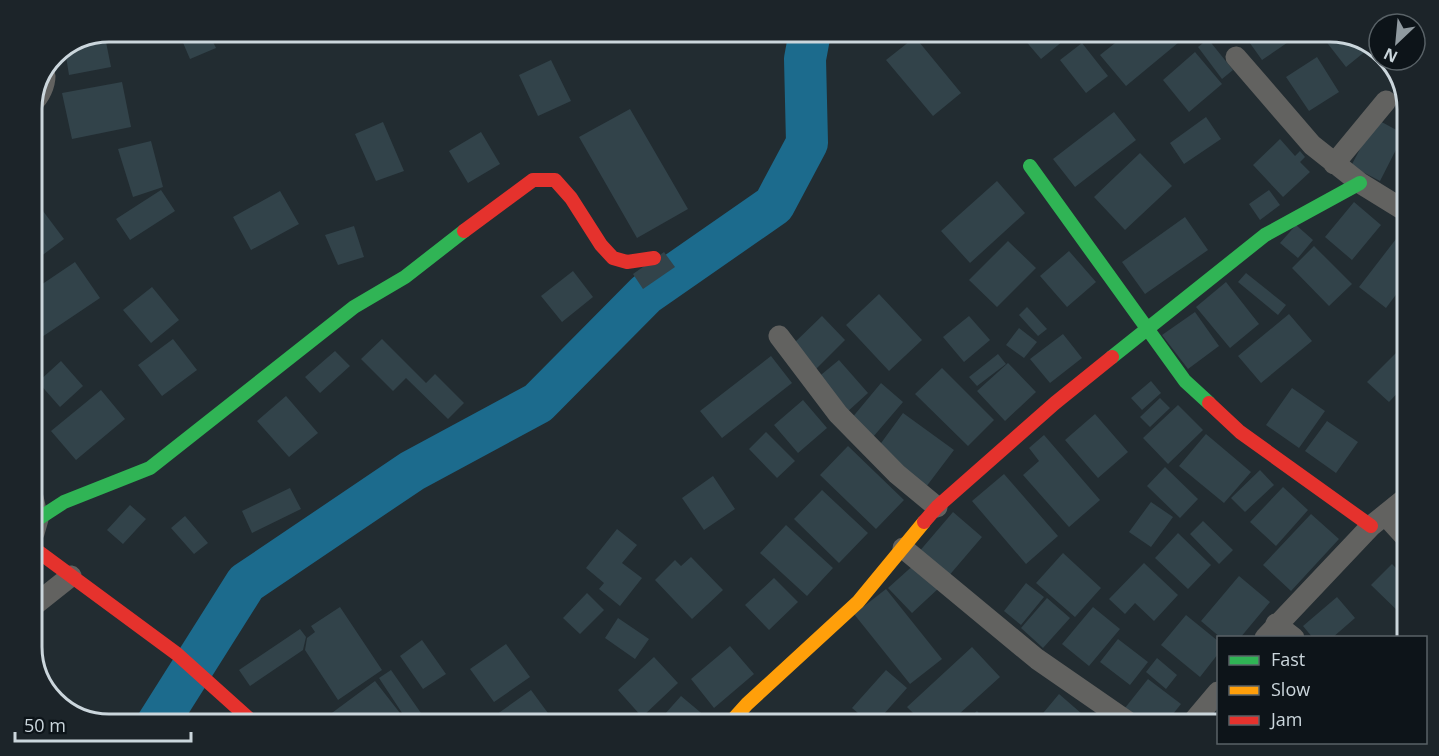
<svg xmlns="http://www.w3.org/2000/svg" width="1439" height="756" viewBox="0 0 1439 756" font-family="'Open Sans',sans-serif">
	<rect width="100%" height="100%" fill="#222c31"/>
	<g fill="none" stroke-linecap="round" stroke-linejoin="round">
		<path stroke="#1c6b8d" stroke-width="42" d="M157,724L246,583L412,471L538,403L646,294L774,205L807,143L805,59L810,32"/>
	</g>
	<path fill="#32434a" d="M196,32H208L216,48L190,59L181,38Z
		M1018,32H1074L1041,59Z
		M1129,32H1189L1190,33L1126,86L1100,55Z
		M1242,32H1303L1262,60Z
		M1325,32L1364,40L1372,46L1346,67L1321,35Z
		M105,37L111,67L69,75L65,50L91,39Z
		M915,37L961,93L933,116L886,60Z
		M1208,39L1233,70L1222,79L1198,47Z
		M1082,43L1108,76L1086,93L1060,60Z
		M1195,52L1222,84L1189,112L1163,80Z
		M1317,57L1339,92L1309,111L1286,77Z
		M551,60L571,101L538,116L519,75Z
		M122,82L131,127L72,139L62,93Z
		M630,109L688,209L637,238L579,137Z
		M1114,112L1136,140L1075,187L1053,159Z
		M1206,117L1221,139L1184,164L1170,143Z
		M1376,119L1404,134L1380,181L1351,166Z
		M383,122L404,171L376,181L355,134Z
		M481,132L500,164L468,183L449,151Z
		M1280,139L1295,156L1300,151L1305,157L1300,162L1310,172L1283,197L1253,165Z
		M151,141L163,187L133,197L118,149Z
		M1140,153L1172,186L1125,230L1094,197Z
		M997,181L1025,213L970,263L941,231Z
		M161,190L175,211L130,240L116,219Z
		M1269,190L1280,205L1260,220L1249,204Z
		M280,191L299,224L251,250L233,217Z
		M1354,202L1381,225L1352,260L1325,237Z
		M40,207L64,239L32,263V214Z
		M1185,217L1208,250L1145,294L1122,262Z
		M1296,225L1313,240L1298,258L1280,243Z
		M354,226L364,257L338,265L325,235Z
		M1396,239L1407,248V280L1386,308L1359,287Z
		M1008,241L1036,268L997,307L969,280Z
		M1314,246L1352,284L1329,306L1292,268Z
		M1069,251L1096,282L1067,307L1040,276Z
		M664,252L675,267L643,289L633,274Z
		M75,262L100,298L36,341L32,335V291Z
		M573,271L593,297L562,322L541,296Z
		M1246,273L1286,305L1278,315L1238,282Z
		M1226,282L1259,324L1230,348L1196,307Z
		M152,287L179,320L151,343L123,310Z
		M879,294L922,340L889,371L846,325Z
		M1027,307L1047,329L1038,336L1019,315Z
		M1195,312L1219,346L1188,369L1162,335Z
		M1289,314L1312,341L1261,383L1238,356Z
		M822,316L845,340L816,369L792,345Z
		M969,316L990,340L964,362L943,337Z
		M1019,328L1037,342L1024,358L1006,345Z
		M1063,334L1082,358L1050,383L1030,359Z
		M173,339L197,370L162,396L138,365Z
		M382,339L426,383L435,374L464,403L448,419L406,378L393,391L361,359Z
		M1402,347L1407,352V383L1389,402L1367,382Z
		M335,351L350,366L320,393L305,377Z
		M998,354L1006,364L977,386L969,377Z
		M771,356L792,383L722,438L700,411Z
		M839,360L868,393L846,413L816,379Z
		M61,361L83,386L60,407L38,382Z
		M1008,363L1036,392L1005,421L977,391Z
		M942,368L994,420L968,446L915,394Z
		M1151,381L1161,393L1142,410L1131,398Z
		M881,383L903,402L873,437L851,419Z
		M1292,388L1325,411L1299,448L1266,425Z
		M1407,389V407L1398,398Z
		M101,390L125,419L76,460L51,431Z
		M286,396L318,433L289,457L257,421Z
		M1160,398L1170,408L1150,427L1140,417Z
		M803,400L827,428L798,453L774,425Z
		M1178,405L1203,430L1168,464L1143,438Z
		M903,413L954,450L926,487L876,450Z
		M1095,414L1128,452L1098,478L1065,440Z
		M1327,421L1358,442L1336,473L1305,451Z
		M766,432L795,461L777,478L749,449Z
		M1206,434L1251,472L1224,503L1179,466Z
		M1044,435L1100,500L1069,527L1023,475L1039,461L1029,448Z
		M848,446L904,500L876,529L820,475Z
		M1165,467L1198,499L1180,518L1147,486Z
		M1260,470L1274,485L1245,512L1231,498Z
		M1004,474L1058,536L1026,564L972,501Z
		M713,476L735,509L704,530L682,498Z
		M1283,487L1308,510L1276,546L1250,522Z
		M290,488L301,509L252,533L242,511Z
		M822,490L868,533L839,563L794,519Z
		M1151,502L1173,517L1151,547L1129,532Z
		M130,505L146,519L123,544L107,530Z
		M953,512L982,537L947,578L918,553Z
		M1311,514L1339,539L1291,591L1263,565Z
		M185,516L208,543L194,554L171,528Z
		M1203,521L1233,550L1219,564L1190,534Z
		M786,525L833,568L807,596L760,553Z
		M617,529L637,545L622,563L642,578L620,606L599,589L604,583L586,568Z
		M1178,533L1211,565L1188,589L1155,558Z
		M1063,553L1101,588L1075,617L1036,583Z
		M691,557L723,590L692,619L655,580L675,560L681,566Z
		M917,562L940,587L912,613L888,588Z
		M1144,563L1178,595L1154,621L1135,603L1125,614L1109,599Z
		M1392,564L1407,579V609L1402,615L1371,585Z
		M1239,576L1270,602L1240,638H1221L1201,621Z
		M774,578L798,602L769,630L745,605Z
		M1026,583L1044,597L1021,625L1004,611Z
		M886,589L942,659L910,684L854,614Z
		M587,593L604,610L580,634L563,618Z
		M1337,597L1355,618L1332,638H1313L1303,626Z
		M1047,598L1070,618L1043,648L1021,628Z
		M340,607L382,670L338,700L305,650L307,638L315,632L311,626Z
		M1093,607L1120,629L1089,666L1062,644Z
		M1186,615L1218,641V654L1200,677L1161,645Z
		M618,618L649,639L635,659L605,638Z
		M300,629L306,637L303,650L250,686L239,670Z
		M1118,639L1148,662L1130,685L1100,662Z
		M422,640L446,674L423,689L400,656Z
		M506,644L530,677L494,702L470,669Z
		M730,646L754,674L714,708L691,679Z
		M972,647L1000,677L948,724H924L907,707Z
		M654,657L678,683L642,717L618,690Z
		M1157,658L1177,675L1166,689L1146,672Z
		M391,670L421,713L408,722L379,678Z
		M886,670L907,688L875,724H871L852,708Z
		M1148,679L1181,704L1165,724H1146L1125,708Z
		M375,681L407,722L403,724H317Z
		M531,690L556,724H498L493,717Z
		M1059,694L1089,720L1085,724H1046L1039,718Z
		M681,696L712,722L710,724H656Z
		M977,711L989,724H963Z
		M213,713L228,724H204Z"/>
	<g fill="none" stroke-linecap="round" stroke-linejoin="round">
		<path stroke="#626260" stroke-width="21" d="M1236,57L1312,145L1360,183L1407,212
			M33,102C40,97 45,84 45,76
			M1334,164L1386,101
			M779,336L838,414L897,474L937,507
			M32,493L38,519L34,533
			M1385,515L1407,539
			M903,548L1037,659L1131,724
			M32,607L71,576
			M1276,624L1294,638
			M1265,638L1371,526L1407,497
			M1191,724L1218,692"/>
		<path stroke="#30b455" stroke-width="14" d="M1030,166L1185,381L1209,403
			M1112,357L1265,235L1360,183
			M38,519L64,502L150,468L354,307L405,277L464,231"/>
		<path stroke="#ff9f0a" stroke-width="14" d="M729,724L747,704L858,602L924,522"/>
		<path stroke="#e5322d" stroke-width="14" d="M464,231L533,180H555L571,198L601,245L613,258L627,262L654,258
			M1209,403L1240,432L1371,526
			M924,522L937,507L1055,403L1112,357
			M32,547L177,654L255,724"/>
	</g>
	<path d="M0 0H1439V756H0ZM109 42H1330A67 67 0 0 1 1397 109V647A67 67 0 0 1 1330 714H109A67 67 0 0 1 42 647V109A67 67 0 0 1 109 42Z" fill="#1c2429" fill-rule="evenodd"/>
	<path fill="none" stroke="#cbd6dc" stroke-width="3" d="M109 42H1330A67 67 0 0 1 1397 109V647A67 67 0 0 1 1330 714H109A67 67 0 0 1 42 647V109A67 67 0 0 1 109 42Z"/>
	<rect x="1217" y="636" width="210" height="108" fill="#0d1419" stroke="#596267" stroke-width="1.5"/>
	<rect x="1229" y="656" width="30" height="9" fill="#30b455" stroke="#596267" stroke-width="1.5"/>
	<text x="1271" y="666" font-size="18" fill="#cbd6dc">Fast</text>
	<rect x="1229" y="686" width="30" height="9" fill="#ff9f0a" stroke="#596267" stroke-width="1.5"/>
	<text x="1271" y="696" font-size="18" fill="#cbd6dc">Slow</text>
	<rect x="1229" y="716" width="30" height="9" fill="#e5322d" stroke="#596267" stroke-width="1.5"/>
	<text x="1271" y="726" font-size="18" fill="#cbd6dc">Jam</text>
	<g transform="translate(1397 42) rotate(206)"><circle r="28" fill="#0d1419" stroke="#596267" stroke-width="1.5"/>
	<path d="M0-4.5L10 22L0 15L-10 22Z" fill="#909aa0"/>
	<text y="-9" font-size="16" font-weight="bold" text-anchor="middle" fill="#cbd6dc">N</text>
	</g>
	<path d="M15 732v9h176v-9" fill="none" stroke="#cbd6dc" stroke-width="3"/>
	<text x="24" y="732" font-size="18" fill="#cbd6dc" stroke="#0d1419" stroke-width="4.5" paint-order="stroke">50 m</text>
</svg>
